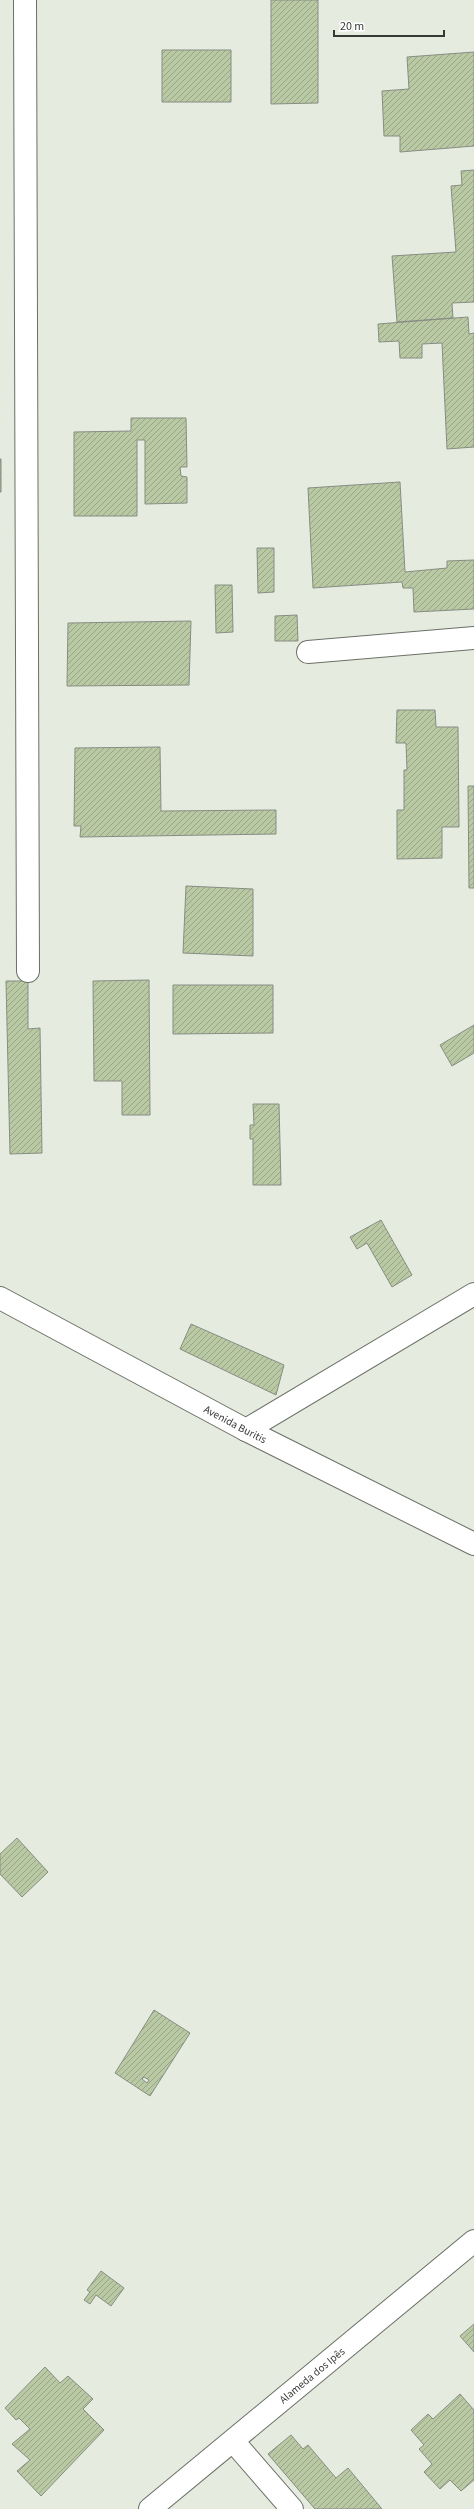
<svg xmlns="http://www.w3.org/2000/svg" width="474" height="2509" viewBox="0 0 474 2509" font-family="'Source Sans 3',sans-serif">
	<defs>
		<pattern id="building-hatch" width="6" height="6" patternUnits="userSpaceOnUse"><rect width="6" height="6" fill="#b9c9a4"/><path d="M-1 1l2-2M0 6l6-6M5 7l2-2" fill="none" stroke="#97a486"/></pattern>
	</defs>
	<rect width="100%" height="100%" fill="#e6ebe0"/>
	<path fill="url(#building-hatch)" stroke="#888d83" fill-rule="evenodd" d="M271,0H318V103L271,104Z
		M162,50H231V102H162Z
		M474,52V146L400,152V136H384L382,91L409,89L407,57Z
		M474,170V302L452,303L453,318L397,322L392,256L456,252L451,186L462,185L461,171Z
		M468,317L469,334L474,333V447L447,449L442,343L422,344V358H400L399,341L379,342L378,324Z
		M131,418H186L187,467H180L181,476L187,477V503L145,504V440H137V516H74V432L131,431Z
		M0,459H1V492H0Z
		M400,482L405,572L447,568V561L474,560V609L414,612L413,588H403L402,582L313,588L308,488Z
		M257,548H274V592L258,593Z
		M215,585H232L233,632L216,633Z
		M297,615L298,641H275V616Z
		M191,621L189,685L67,686L68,623Z
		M397,710H435L436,727H458L459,827H442V858L397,859V810H404V770H407L406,743H396Z
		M160,747L161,811L276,810V834L80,837L81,826H74L75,748Z
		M468,786H474V888H469Z
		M186,886L253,889V956L183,953Z
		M149,980L150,1115H122V1081H94L93,981Z
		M6,981H28V1029L40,1028L42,1153L10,1154Z
		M173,985H273V1033L173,1034Z
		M474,1025V1053L452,1066L440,1045Z
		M253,1104H279L281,1185H253V1139H250V1125H254Z
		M381,1220L412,1275L392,1287L367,1243L357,1249L350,1237Z
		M191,1324L284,1365L276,1395L180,1349Z
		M17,1838L48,1872L22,1897L0,1874V1854Z
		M154,2010L190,2033L150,2096L115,2073ZM144,2077L149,2080L147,2083L142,2079Z
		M101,2271L124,2288L111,2306L96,2295L90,2304L84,2300L90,2292L87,2290Z
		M474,2324V2352L460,2336Z
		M45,2367L60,2383L68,2376L93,2399L83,2409L104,2430L41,2496L17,2471L30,2460L12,2444L30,2429L19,2418L16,2420L5,2408Z
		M460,2394L474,2410V2480L461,2491L450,2480L440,2489L424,2472L432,2464L419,2449L424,2445L411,2430L428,2414L433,2419Z
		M291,2435L303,2449L308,2445L336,2478L348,2468L382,2509H315L268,2454Z"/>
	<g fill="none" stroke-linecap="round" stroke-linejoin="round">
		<defs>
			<path id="street" d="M25,0L28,971
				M308,652L474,638
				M246,1430L474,1294
				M233,2441L292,2509"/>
			<g id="secondary">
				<path id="s1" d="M0,1298L246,1430L474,1544"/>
				<path id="s2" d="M150,2509L474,2241"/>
			</g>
		</defs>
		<use href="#street" stroke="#6b7066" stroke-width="24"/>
		<use href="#secondary" stroke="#6b7066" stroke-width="24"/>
		<use href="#street" stroke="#fff" stroke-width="22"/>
		<use href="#secondary" stroke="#fff" stroke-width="22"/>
	</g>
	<g text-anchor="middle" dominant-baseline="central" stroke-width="3" stroke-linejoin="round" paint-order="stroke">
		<g font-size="11" fill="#373935" stroke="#fff">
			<text stroke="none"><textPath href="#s1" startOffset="267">Avenida Buritis</textPath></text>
			<text stroke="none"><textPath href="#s2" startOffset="210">Alameda dos Ipês</textPath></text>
		</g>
	</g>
	<path d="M334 30v6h110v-6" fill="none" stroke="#373935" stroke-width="2"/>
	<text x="340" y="30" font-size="12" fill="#373935" stroke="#ffffff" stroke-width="3" paint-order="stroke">20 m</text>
</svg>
